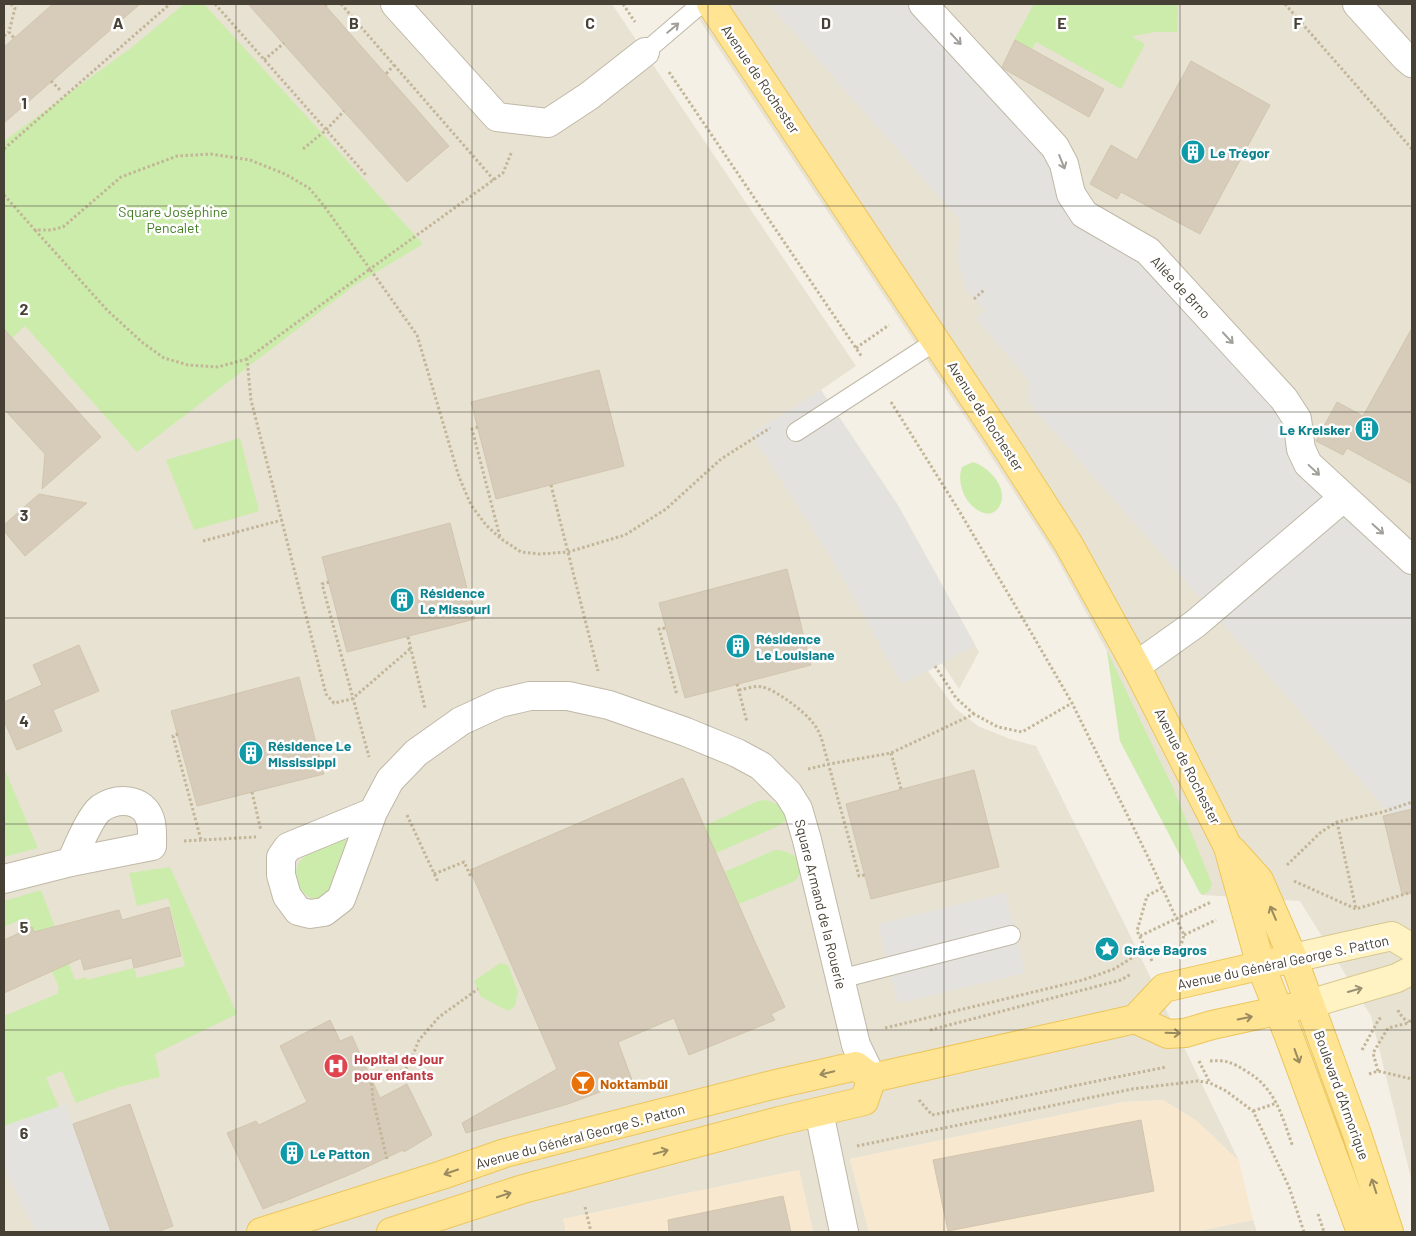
<svg xmlns="http://www.w3.org/2000/svg" width="1416" height="1236" viewBox="0 0 1416 1236" font-family="Barlow,sans-serif">
	<rect width="100%" height="100%" fill="#f4f0e5"/>
	<path fill="#e8e2d3" d="M4,4H612L856,366L821,390L899,507L979,652L959,689L942,663L928,671L955,708L978,726L1010,739L1036,746L1128,931L1239,1161L1197,1121L1163,1100L1123,1102L850,1159L869,1232H813L799,1170L563,1219L566,1232H4Z
		M689,4H1412V1182L1371,1016L1300,901L1203,895L1200,893L1120,741L1107,651L1056,557L987,450Z
		M1253,1220L1257,1232H1193Z"/>
	<path fill="#f8e8cf" d="M1163,1100L1197,1121L1239,1161L1253,1220L1193,1232H869L850,1159L1123,1102Z
		M799,1170L813,1232H566L563,1219Z"/>
	<path fill="#ccecab" d="M184,4H204L423,244L355,285L137,452L25,326L12,338L8,334L4,338V141L132,47Z
		M1034,4H1178L1177,32H1156L1133,36L1134,38L1145,44L1121,89L1036,42L1032,49L1014,40Z
		M240,438L259,511L194,530L166,460Z
		M973,462C989,467 1010,489 999,507C990,521 974,510 967,500C961,490 958,479 962,467Z
		M1107,651L1174,790L1212,884L1210,890L1203,895L1200,893L1120,741Z
		M4,768L38,848L4,857Z
		M766,800L782,806L787,820L776,827L716,853L704,826L758,801Z
		M342,838L349,842L334,890L320,899C301,900 288,875 301,860C308,852 332,841 342,838Z
		M775,850C793,850 810,864 795,881L739,904L724,872Z
		M170,867L237,1014L155,1054L160,1077L116,1088L76,1103L62,1071L46,1078L59,1107L4,1126V1016L57,994L59,987L27,917L4,927V901L41,890L75,980L86,977L87,980L134,968L137,978L185,966L168,898L137,906L129,873Z
		M500,963L508,965L518,992L515,1006L508,1011L481,997L474,981Z"/>
	<path fill="#e4e2de" d="M769,4H931L1064,145L1084,185L1080,193L1312,439L1321,467L1412,548V809L1390,814L1029,403V381L976,318L985,310L967,291L957,262L960,220Z
		M821,390L899,507L975,645L902,684L829,554L751,434Z
		M1005,893L1025,973L898,1003L878,924Z
		M66,1104L73,1124L111,1232H36L4,1168V1126Z"/>
	<path fill="#d7ccba" stroke="#d2c5ad" d="M53,4H140L4,123V47Z
		M248,4H324L449,146L407,182Z
		M1015,40L1104,89L1089,117L1004,69L1002,67Z
		M1191,61L1270,105L1200,234L1121,192L1117,199L1090,184L1111,145L1137,160Z
		M1412,328V484L1347,448L1343,455L1316,441L1337,402L1363,416Z
		M4,329L101,437L42,489L45,454L4,409Z
		M599,370L624,466L496,499L471,402Z
		M39,494L87,503L25,556L4,531V525Z
		M450,523L475,619L347,652L322,557Z
		M787,569L811,665L685,698L659,603Z
		M79,645L99,691L53,710L62,731L17,750L4,721V702L42,685L33,665Z
		M299,677L324,774L197,806L171,711Z
		M974,770L999,867L871,899L846,804Z
		M683,778L755,942L785,1007L771,1014L775,1020L689,1055L674,1018L618,1042L632,1080L568,1104L466,1133L462,1123L557,1069L470,870Z
		M1412,809V893L1402,894L1383,816Z
		M169,907L181,956L134,968L132,958L84,970L81,958L4,993V940L32,927L34,932L119,910L122,920Z
		M330,1020L340,1041L352,1036L380,1098L407,1084L432,1135L404,1152L403,1150L356,1172L280,1203V1202L263,1209L227,1133L256,1121L259,1125L307,1102L280,1046Z
		M130,1104L173,1226L157,1232H111L73,1124Z
		M1141,1120L1154,1191L948,1231L933,1160Z
		M783,1196L791,1232H669L668,1220Z"/>
	<g fill="none" stroke-linecap="round" stroke-linejoin="round">
		<defs>
			<path id="lane" d="M645,52L701,4
				M796,432L936,341
				M840,979L1011,935"/>
			<path id="street" d="M395,4L497,117L548,123L589,96L645,52
				M923,4L1055,147L1064,164L1071,194L1084,214L1148,251L1284,399L1297,419L1301,449L1308,464L1412,560
				M1357,4L1405,57L1412,63
				M1136,666L1195,624L1343,498
				M373,812L288,847L281,857V875L287,896L298,911L310,914L324,912L341,899L373,812L390,780L416,753L461,721L500,703L530,696H568L609,705L686,732L737,753L761,766L788,793L798,809L807,840L856,1045L872,1078
				M4,879L71,862L152,846C152,838 153,827 150,819C143,798 118,797 101,808C90,816 77,849 71,862
				M819,1112L844,1232"/>
			<path id="secondary" d="M1293,958L1392,936L1412,948
				M1309,1004L1397,978L1412,970"/>
			<path id="primary" d="M711,4L1009,451L1068,543L1136,666L1228,847L1261,966L1290,1039L1361,1232
				M1232,850L1259,880L1293,958L1357,1134L1389,1232
				M1135,1019L1168,1034L1185,1033L1212,1025L1295,1007
				M261,1232L442,1175L505,1153L772,1085L856,1066L872,1078L1135,1019L1164,988L1293,958
				M391,1232L523,1189L779,1121L864,1101L872,1078"/>
		</defs>
		<use href="#lane" stroke="#c0b8a7" stroke-width="20"/>
		<use href="#street" stroke="#c0b8a7" stroke-width="30"/>
		<use href="#secondary" stroke="#d7c791" stroke-width="30"/>
		<use href="#primary" stroke="#edc65b" stroke-width="30"/>
		<path stroke="#c3b597" stroke-width="3" stroke-dasharray="2.5 2.5" stroke-linecap="butt" d="M11,4L15,8L9,32L14,38
			M215,4L366,175
			M341,4L394,65L386,74
			M623,4L635,22
			M1285,4L1412,149
			M325,5L327,4
			M4,36L9,32
			M264,60L284,43
			M394,65L494,180
			M669,72L862,357
			M51,81L60,90
			M4,149L170,4
			M303,149L326,130L344,111
			M4,195L35,230H51L63,227L121,177L177,156L211,154L250,160L285,174L309,188L321,202L370,269L503,173L512,151
			M35,230L107,310L143,343L164,358L188,365L218,367L247,359
			M974,299L984,290
			M856,348L889,325
			M891,402L958,509L1032,634L1072,703L1148,857L1184,935L1179,952
			M478,427L472,429L500,537
			M551,485L598,671
			M203,541L282,520
			M329,582L322,584L369,757
			M665,628L659,629L677,695
			M408,637L425,708
			M410,649L352,699L334,703L326,694L251,400L247,359L370,269L417,335L459,477L471,505L486,525L500,538L521,552L539,554L568,552L625,535L666,509L721,459L770,428
			M935,666L956,698L974,714
			M737,684L747,722
			M739,690C746,689 755,685 762,687C775,689 805,712 813,723C818,729 821,736 823,744L859,876L865,875
			M178,734L173,736L201,840
			M891,753L901,789
			M808,769L829,764L891,753L974,714L998,727L1022,732L1072,703
			M252,792L261,831
			M407,815L438,882
			M1337,822L1356,909
			M184,841L256,837
			M1287,865L1321,832L1337,822L1383,812L1412,802
			M434,874L464,862L471,877
			M1294,881L1356,909L1412,892
			M1184,935L1216,920
			M1140,936L1211,902
			M1152,961L1137,931L1147,896L1162,888
			M1398,1010L1399,1013L1408,1023
			M885,1028L1083,980L1114,969L1146,949
			M930,1030L1121,980L1131,974
			M1362,1050L1379,1019L1382,1018
			M1199,1061L1210,1083
			M1210,1061C1227,1060 1231,1062 1246,1071C1276,1088 1282,1117 1293,1147
			M1378,1071L1373,1053L1388,1028L1408,1023L1412,1019
			M1369,1074L1378,1071L1412,1079
			M919,1100L932,1115L1166,1067
			M1253,1111L1277,1103
			M857,1146L1132,1089L1198,1081L1210,1083L1226,1091L1253,1111L1289,1187L1304,1232
			M387,1159L373,1100L371,1077L385,1071L398,1072L408,1067L419,1040L439,1017L478,989
			M585,1207L591,1232
			M1318,1214L1324,1232"/>
		<use href="#lane" stroke="#fff" stroke-width="18"/>
		<use href="#street" stroke="#fff" stroke-width="28"/>
		<use href="#secondary" stroke="#fff3c4" stroke-width="28"/>
		<use href="#primary" stroke="#ffe493" stroke-width="28"/>
	</g>
	<defs><path id="oneway-shaft" d="M-6 0H5M1.5-3L5.5 0L1.5 3" fill="none" stroke-width="1.6" stroke-linecap="round" stroke-linejoin="round" transform="scale(1.25)"/></defs>
	<g stroke="#a3a09a">
		<use href="#oneway-shaft" transform="translate(673 28) rotate(-40)"/>
		<use href="#oneway-shaft" transform="translate(956 39) rotate(47)"/>
		<use href="#oneway-shaft" transform="translate(1062 162) rotate(68)"/>
		<use href="#oneway-shaft" transform="translate(1228 338) rotate(47)"/>
		<use href="#oneway-shaft" transform="translate(1314 470) rotate(43)"/>
		<use href="#oneway-shaft" transform="translate(1378 529) rotate(42)"/>
	</g>
	<g stroke="#9a8a5f">
		<use href="#oneway-shaft" transform="translate(1273 913) rotate(-113)"/>
		<use href="#oneway-shaft" transform="translate(1245 1018) rotate(-12)"/>
		<use href="#oneway-shaft" transform="translate(1173 1033) rotate(2)"/>
		<use href="#oneway-shaft" transform="translate(1297 1056) rotate(70)"/>
		<use href="#oneway-shaft" transform="translate(827 1073) rotate(167)"/>
		<use href="#oneway-shaft" transform="translate(661 1152) rotate(-15)"/>
		<use href="#oneway-shaft" transform="translate(451 1172) rotate(161)"/>
		<use href="#oneway-shaft" transform="translate(1374 1186) rotate(-108)"/>
		<use href="#oneway-shaft" transform="translate(504 1195) rotate(-18)"/>
	</g>
	<use stroke="#9a9175" href="#oneway-shaft" transform="translate(1355 990) rotate(-16)"/>
	<path fill="none" stroke="#474034" stroke-width="1" stroke-opacity="0.55" d="M236,4V1232M472,4V1232M708,4V1232M944,4V1232M1180,4V1232M4,206H1412M4,412H1412M4,618H1412M4,824H1412M4,1030H1412"/>
	<defs>
		<symbol id="building-disc" viewBox="-11 -11 22 22"><circle r="9.5" fill="#0f9aa8" stroke="#fff"/><path d="M-4-6H4V6H1V3H-1V6H-4ZM-2.5-4.3h1.7v1.8h-1.7ZM.8-4.3h1.7v1.8H.8ZM-2.5-1h1.7V.8h-1.7ZM.8-1h1.7V.8H.8Z" fill="#fff"/></symbol>
		<symbol id="sight-disc" viewBox="-11 -11 22 22"><circle r="9.5" fill="#0f9aa8" stroke="#fff"/><path d="M0-6L1.8-2.2L6-1.7L2.9 1.2L3.7 5.4L0 3.3L-3.7 5.4L-2.9 1.2L-6-1.7L-1.8-2.2Z" fill="#fff"/></symbol>
		<symbol id="hospital-disc" viewBox="-11 -11 22 22"><circle r="9.5" fill="#e0444e" stroke="#fff"/><path d="M-5-5h3v3.5h4V-5h3V5h-3V1.5h-4V5h-3Z" fill="#fff"/></symbol>
		<symbol id="bar-disc" viewBox="-11 -11 22 22"><circle r="9.5" fill="#e8710a" stroke="#fff"/><path d="M-6-5H6L.8 .8V4.5H3.5V6h-7V4.5H-.8V.8Z" fill="#fff"/></symbol>
	</defs>
	<g fill-rule="evenodd">
		<use href="#building-disc" x="1179" y="138" width="28" height="28"/>
		<use href="#building-disc" x="1353" y="415" width="28" height="28"/>
		<use href="#building-disc" x="388" y="586" width="28" height="28"/>
		<use href="#building-disc" x="724" y="632" width="28" height="28"/>
		<use href="#building-disc" x="237" y="739" width="28" height="28"/>
		<use href="#sight-disc" x="1093" y="935" width="28" height="28"/>
		<use href="#hospital-disc" x="322" y="1052" width="28" height="28"/>
		<use href="#bar-disc" x="569" y="1069" width="28" height="28"/>
		<use href="#building-disc" x="278" y="1139" width="28" height="28"/>
	</g>
	<g text-anchor="middle" dominant-baseline="central" stroke-width="5" stroke-linejoin="round" paint-order="stroke">
		<g font-size="14" fill="#474034" stroke="#fff">
			<text transform="translate(761 79) rotate(56)">Avenue de Rochester</text>
			<text transform="translate(1181 287) rotate(47)">Allée de Brno</text>
			<text transform="translate(986 416) rotate(57)">Avenue de Rochester</text>
			<text transform="translate(1188 766) rotate(63)">Avenue de Rochester</text>
			<text transform="translate(821 904) rotate(76)">Square Armand de la Rouerie</text>
			<text transform="translate(1283 962) rotate(-12)">Avenue du Général George S. Patton</text>
			<text transform="translate(1342 1095) rotate(70)">Boulevard d'Armorique</text>
			<text transform="translate(580 1136) rotate(-15)">Avenue du Général George S. Patton</text>
		</g>
		<g font-size="14" font-weight="bold" fill="#0d838f" stroke="#fff" text-anchor="start">
			<text x="1210" y="152">Le Trégor</text>
			<text x="1350" y="429" text-anchor="end">Le Kreisker</text>
			<text x="420" y="592">Résidence<tspan x="420" dy="16">Le Missouri</tspan></text>
			<text x="756" y="638">Résidence<tspan x="756" dy="16">Le Louisiane</tspan></text>
			<text x="268" y="745">Résidence Le<tspan x="268" dy="16">Mississippi</tspan></text>
			<text x="1124" y="949">Grâce Bagros</text>
			<text x="310" y="1153">Le Patton</text>
		</g>
		<g font-size="14" fill="#427d23" stroke="#fff">
			<text x="173" y="211">Square Joséphine<tspan x="173" dy="16">Pencalet</tspan></text>
		</g>
		<g font-size="14" font-weight="bold" fill="#be3a42" stroke="#fff" text-anchor="start">
			<text x="354" y="1058">Hopital de jour<tspan x="354" dy="16">pour enfants</tspan></text>
		</g>
		<g font-size="14" font-weight="bold" fill="#c56008" stroke="#fff" text-anchor="start">
			<text x="600" y="1083">Noktambül</text>
		</g>
	</g>
	<g font-size="16" text-anchor="middle" font-weight="bold" fill="#474034" stroke="#fff" stroke-width="5" stroke-linejoin="round" paint-order="stroke">
		<text x="118" y="29">A</text>
		<text x="354" y="29">B</text>
		<text x="590" y="29">C</text>
		<text x="826" y="29">D</text>
		<text x="1062" y="29">E</text>
		<text x="1298" y="29">F</text>
		<text x="24" y="109">1</text>
		<text x="24" y="315">2</text>
		<text x="24" y="521">3</text>
		<text x="24" y="727">4</text>
		<text x="24" y="933">5</text>
		<text x="24" y="1139">6</text>
	</g>
	<rect width="1416" height="1236" fill="none" stroke="#474034" stroke-width="10"/>
</svg>
